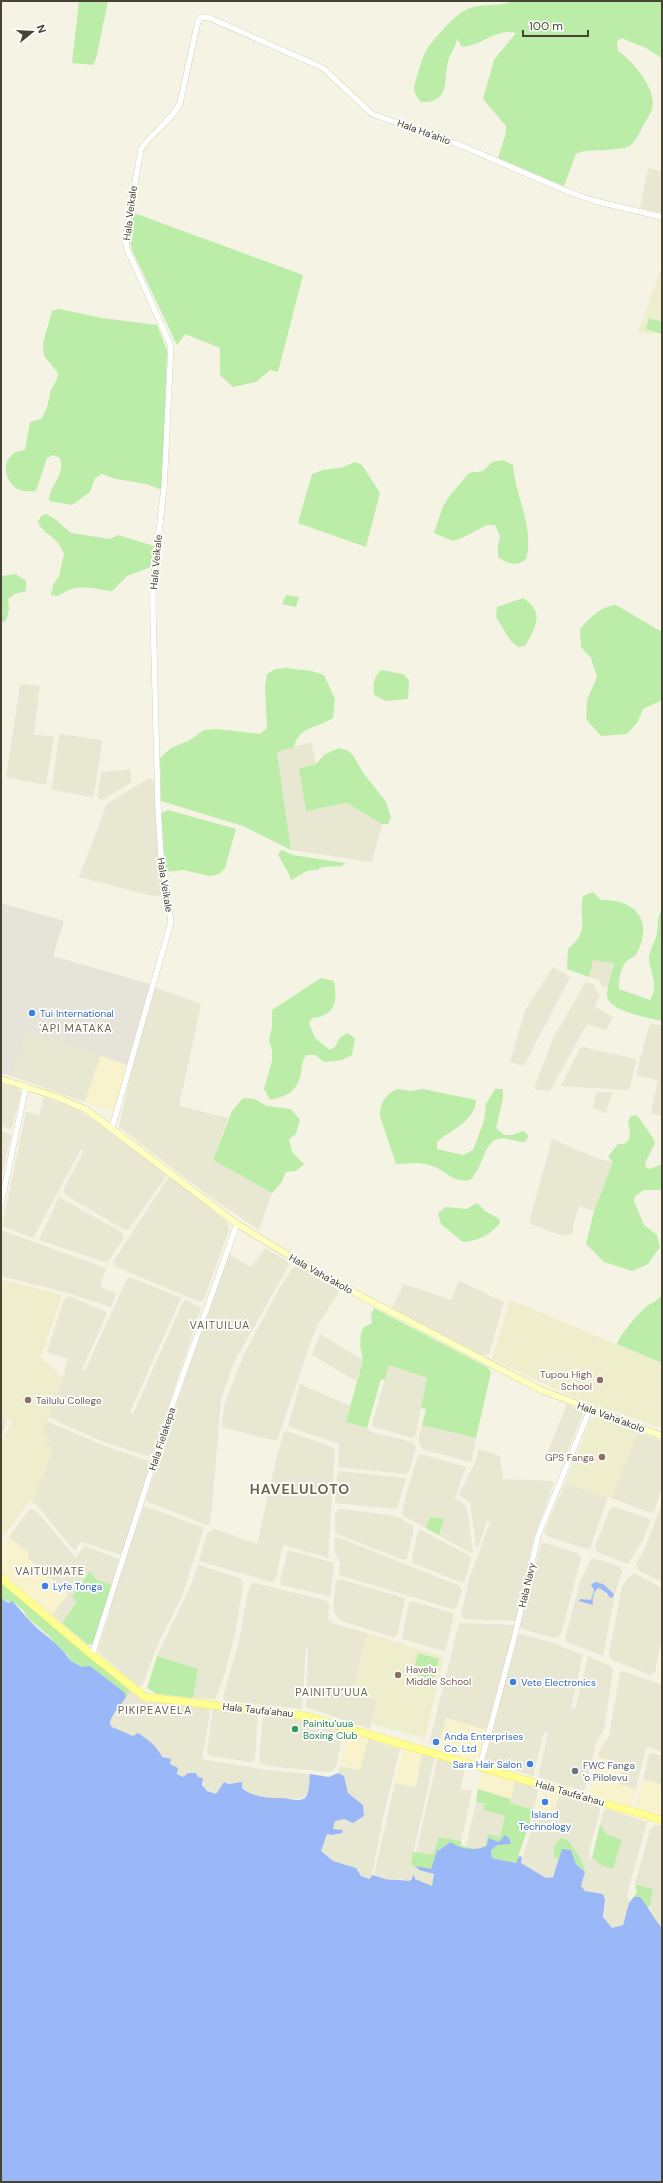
<svg xmlns="http://www.w3.org/2000/svg" width="663" height="2183" viewBox="0 0 663 2183" font-family="'DM Sans',sans-serif">
	<rect width="100%" height="100%" fill="#f4f3e4"/>
	<path fill="#e8e7d2" d="M648,168L662,171V213L640,208Z
		M23,684L40,686L34,734L54,737L46,785L6,777L20,686Z
		M59,734L102,740L94,796L92,797L52,790Z
		M311,742L316,764L300,768L306,811L347,803L382,824L372,862L291,850L277,752Z
		M131,769V782L103,800L98,798L101,772Z
		M149,778L154,781L158,855L163,895L153,896L79,877L107,804Z
		M593,960L614,963L609,987L602,986L599,980L589,977Z
		M553,967L570,977L524,1066L510,1062L525,1010Z
		M586,982L593,984L600,996L594,1006L613,1017L606,1030L587,1024L550,1091L534,1089L553,1038Z
		M154,987L201,1004L179,1106L228,1118L213,1160L272,1193L259,1230L205,1193L119,1127L130,1077Z
		M650,1023L662,1026V1116L651,1113L658,1080L636,1075Z
		M26,1029L101,1055L85,1102L11,1076Z
		M583,1047L635,1059L636,1061L630,1088L627,1090L561,1086L580,1048Z
		M1,1083L18,1088L21,1093L12,1127L9,1129L1,1126Z
		M597,1092H612L606,1113L593,1108Z
		M44,1097L74,1108L98,1123L165,1174V1178L129,1229L125,1230L67,1196L63,1190L84,1151L81,1149L33,1238L2,1226L26,1112L39,1115Z
		M1,1131L10,1134L11,1136L2,1173Z
		M552,1139L596,1158L613,1162L594,1211L579,1206L574,1221L572,1234L560,1235L529,1223Z
		M168,1178H173L227,1222L229,1230L204,1299L200,1302L114,1266L113,1262Z
		M59,1197L121,1232L124,1238L107,1263L39,1240Z
		M1,1230L106,1268L100,1286L116,1294L111,1307L68,1293L1,1276Z
		M265,1248L288,1262L289,1265L233,1364L221,1400L212,1507L209,1524L207,1525L148,1502L146,1499L190,1363L229,1254L251,1267Z
		M295,1265L339,1289L338,1294L318,1324L312,1338L277,1441L222,1427L224,1405L244,1354L279,1289Z
		M129,1277L181,1298L130,1412L133,1414L183,1302L187,1300L201,1308L153,1453L147,1456L99,1440L48,1417L61,1383L68,1359L47,1352L64,1299L69,1296L106,1312V1316L82,1369L85,1371L126,1281Z
		M459,1281L504,1302L489,1354L483,1355L392,1308L404,1284L451,1300Z
		M320,1334L363,1360L356,1381L312,1355Z
		M389,1365L427,1378L415,1437L413,1438L374,1427L372,1424Z
		M300,1384L350,1406L346,1422L367,1428L371,1432L412,1442L416,1448L409,1472L406,1474L338,1467L339,1444L290,1427L288,1425Z
		M567,1404L581,1410L582,1415L563,1463L546,1456Z
		M1,1416L7,1419V1422L1,1437Z
		M46,1421L105,1446L151,1462L122,1553L119,1554L82,1542L78,1545L76,1550L73,1549L37,1505L32,1503L53,1448L45,1445L42,1433Z
		M422,1425L476,1438L471,1462L422,1449L418,1440Z
		M287,1431L332,1447L335,1450L328,1558L283,1545L275,1581L272,1582L199,1561L207,1533L215,1529L257,1544L276,1460L284,1432Z
		M638,1432L662,1441V1487L654,1512L651,1513L611,1498Z
		M479,1449L500,1456L503,1479L551,1481L554,1483L533,1540L516,1618L514,1621L464,1619L461,1615L469,1580L490,1522L487,1521L478,1547L476,1546L470,1503L459,1494L475,1463Z
		M420,1454L466,1467L455,1498L465,1505L467,1509L473,1552L471,1553L402,1515L406,1494L418,1456Z
		M339,1471L405,1478L406,1479L397,1509L335,1503L337,1473Z
		M565,1483L608,1497L590,1548L587,1549L546,1536L544,1532Z
		M662,1503V1582L638,1570L636,1565L648,1541Z
		M144,1506L204,1528L182,1596L159,1642L142,1686H138L99,1653L98,1649L109,1615L112,1599Z
		M615,1507L648,1518L650,1521L644,1538L628,1564L597,1552L595,1546L610,1509Z
		M32,1509L37,1512L76,1558L84,1546L119,1559L112,1585L97,1580L90,1571L72,1597L77,1602L62,1623L52,1615L68,1594L27,1557L30,1554L9,1537L29,1510Z
		M340,1509L390,1515L400,1518L414,1527L407,1559L404,1560L337,1534L335,1531V1513Z
		M421,1530L470,1556L471,1560L464,1582L462,1583L413,1563L412,1559L418,1531Z
		M337,1537L460,1586L462,1591L457,1606L453,1609L342,1576L339,1574L340,1564L335,1553L334,1539Z
		M545,1543L577,1553L581,1558L561,1634L555,1638L522,1629L520,1626L541,1544Z
		M288,1550L334,1563L330,1596L281,1585L280,1582Z
		M593,1558L620,1567L622,1571L615,1594L603,1656L567,1642L565,1639L580,1582L591,1559Z
		M198,1565L240,1578L243,1583L236,1630L225,1673L215,1699L193,1698L198,1669L157,1656L191,1585Z
		M635,1573L662,1588V1637L655,1672L650,1675L611,1659L609,1654L622,1587L628,1578Z
		M340,1579L404,1598L405,1600L397,1635L393,1637L341,1621L338,1618L333,1610L336,1581Z
		M254,1583L327,1601L329,1604L328,1619L334,1624L367,1633L352,1694L377,1700L370,1729L306,1707L308,1647H306L302,1709L225,1701L223,1697L240,1638L247,1596L250,1586Z
		M412,1601L452,1613L454,1615L446,1649L444,1651L402,1639L409,1603Z
		M459,1623L516,1625L486,1730L446,1718L438,1748L429,1743Z
		M521,1634L553,1643L583,1655L571,1708L575,1709L588,1656L610,1666L613,1671L604,1729L596,1744L585,1789L583,1791L538,1777L548,1733L544,1732L533,1776L487,1762L485,1758L518,1635Z
		M623,1671L662,1685V1752L649,1747L646,1748L636,1789L618,1784L622,1764L598,1757L601,1748L609,1736L620,1673Z
		M130,1691L148,1703L159,1701L209,1708L210,1713L202,1759L267,1770L310,1774L309,1792L305,1797L299,1799L281,1798L275,1799L253,1795L238,1784L224,1782L216,1794L204,1789L203,1781L197,1775L186,1774L182,1778L170,1764V1760L161,1757L149,1741L115,1729L110,1724L111,1717L119,1709L121,1704Z
		M213,1708L258,1712L255,1760L251,1762L211,1756L207,1752Z
		M265,1715L312,1721L343,1731L336,1767L331,1772L267,1766L259,1762L263,1717Z
		M368,1739L400,1749L383,1818L371,1879L361,1876L351,1867L333,1861L321,1851L327,1834L332,1835L342,1833L343,1830L333,1829L335,1821L344,1819L353,1823L364,1816L363,1805L348,1793L346,1782L342,1774L338,1773L340,1766L360,1770Z
		M653,1753L662,1756V1785L643,1779L649,1755Z
		M422,1754L433,1757L434,1760L411,1864L423,1871L434,1874L432,1886L415,1879V1875L408,1881L400,1879L395,1881L383,1879L374,1875L395,1783L416,1786Z
		M440,1759L465,1767L461,1789L472,1791L461,1841L439,1837L433,1855L416,1853L437,1761Z
		M515,1781L537,1787L538,1790L534,1810L510,1803Z
		M559,1795L600,1806V1810L588,1856L602,1866L613,1869L612,1836L606,1834L600,1824L604,1810L607,1809L647,1822L627,1895L630,1902L629,1907L623,1925L621,1926L612,1928L604,1920L605,1900L603,1895L590,1893L582,1889L581,1886L585,1872L583,1864L570,1843L556,1859L559,1860L557,1868L551,1878H546L521,1863L536,1814L553,1817Z
		M476,1802L485,1804L484,1810L505,1816L500,1837L484,1848L476,1849L466,1847Z
		M655,1825L662,1826V1928L654,1919L650,1907L652,1889L635,1884L650,1830Z"/>
	<path fill="#f8f2cd" d="M101,1055L127,1065L115,1110L112,1112L85,1102Z
		M9,1537L30,1554L27,1557L68,1594L52,1615L1,1571V1546Z
		M446,1718L486,1730L479,1758L476,1760L438,1748Z
		M347,1733L368,1739L360,1770L340,1766Z
		M403,1749L422,1754L416,1787L395,1783Z
		M598,1757L623,1764L618,1784L636,1789L631,1806L589,1792Z
		M482,1773L515,1781L511,1799L478,1789Z
		M643,1779L662,1785V1815L636,1807Z
		M544,1790L559,1795L553,1817L536,1814L542,1792Z"/>
	<path fill="#e6e4d9" d="M1,903L64,921L53,956L150,984L127,1065L27,1030L11,1076L1,1073Z"/>
	<path fill="#efeecc" d="M662,266V334L638,333Z
		M1,1279L62,1295L41,1357L63,1378L42,1433L48,1436L46,1445L53,1448L32,1503L29,1501L1,1540V1442L12,1421L1,1416Z
		M510,1300L662,1363V1428L575,1398L492,1359Z
		M598,1417L638,1432L611,1498L565,1483L591,1419Z
		M367,1633L444,1657L425,1738L372,1724L377,1700L352,1694Z"/>
	<path fill="#bbeda8" d="M79,1H108L96,59L93,65L72,63Z
		M512,1H662V58L646,48L621,38L617,42L618,51C632,60 658,90 652,109C650,115 645,122 642,128C639,134 634,145 627,147C611,152 588,148 576,154L564,186L498,158L506,133V126L483,99L494,60L516,33C496,28 482,46 462,47L457,38C456,46 452,51 449,58C442,77 453,103 421,102C418,98 415,95 414,89C414,83 423,56 426,51C432,40 456,14 467,9C483,2 499,8 512,1Z
		M134,213L303,275L278,372L270,370L256,382L233,387L220,375V348L185,334L177,345L132,250L129,237Z
		M59,309L102,318L157,325L167,350L162,490L146,484L116,479L102,474L95,478L90,492L72,505L49,501C49,485 66,475 60,458L53,455L47,458L36,491C31,491 24,492 20,490C6,484 0,464 13,454C16,451 21,451 25,450L30,422L41,419C47,410 48,404 50,394C52,385 56,386 58,373L44,356L43,343L52,311Z
		M649,318L662,322V334L646,329Z
		M503,460L513,465C515,496 535,528 526,559C517,567 508,564 498,557V545L500,536L495,525H487L462,538L453,541L434,533L443,506L451,494L469,473L483,471L492,462Z
		M355,462L362,465L380,493L366,547L298,523L312,474L323,470L340,468Z
		M46,514L55,519L71,533L110,539L118,535L154,546L151,567L127,576L112,591C90,589 78,582 58,596L51,595L53,585L59,576L64,554C57,535 43,535 38,522L41,516Z
		M16,574L26,581V591L15,594L8,599L9,609L6,621L1,623V576Z
		M286,595L299,597L296,607L282,604Z
		M523,598C545,612 536,627 525,646L518,647L510,640L496,617L497,607Z
		M616,605L662,632V700L643,709L637,723L627,734L601,736L586,719L587,700L597,677L591,658L581,647L580,629C591,617 599,607 616,605Z
		M286,668L312,671L324,675L335,699L333,718C316,729 299,726 294,747L277,752L291,850L243,826L161,801L160,758L171,748L190,740L204,730L217,729L260,734L267,728L265,686L267,674L275,669Z
		M381,670L403,674L409,680L408,699L386,701L374,695C373,685 373,678 381,670Z
		M339,748L349,751L354,757L362,771L386,802L391,817L388,824H382L347,803L306,811L299,768L316,764L325,754Z
		M168,810L236,829L225,868L219,874L210,876L183,870L166,872L161,817L163,812Z
		M282,850L293,855L345,863L342,866L322,867L317,870L307,871L291,880C288,869 282,864 278,854Z
		M593,892L601,900C635,899 654,920 637,953C636,956 631,958 628,960C620,967 619,979 619,989L650,1000C660,984 649,972 649,957C650,948 656,941 657,933C659,921 656,921 662,909V1021C649,1018 605,1011 607,994C608,983 612,973 614,963L593,960L589,977L567,969L568,949C591,929 578,921 583,896Z
		M321,978L334,981C338,1001 335,1016 312,1018L309,1023L315,1038L330,1050L335,1047L339,1039L347,1033L355,1038L352,1055L342,1060L324,1062L315,1055H306C302,1061 302,1065 301,1073C297,1092 287,1096 270,1100L264,1089L272,1061V1050L269,1040L272,1028V1010Z
		M397,1089L411,1091L423,1089L476,1100C475,1122 450,1130 437,1142V1149L463,1155L473,1150L484,1121L486,1104L495,1089H503V1098L496,1128L504,1135H513L523,1131L529,1136L525,1142C517,1142 503,1136 497,1139C484,1143 482,1170 470,1180C450,1183 446,1169 429,1165C419,1162 407,1164 396,1164L380,1116C379,1104 386,1094 397,1089Z
		M243,1098L254,1099L267,1106L291,1109L300,1120L296,1134L289,1139L292,1152L304,1164L296,1171L286,1172L281,1183L272,1193L213,1160L232,1111Z
		M637,1115L653,1138L655,1143L646,1161L645,1167L650,1169L662,1164V1190H644L635,1196L634,1201L644,1225L657,1235L660,1247L648,1264L632,1271L604,1262L586,1244L594,1211L613,1162L608,1157L618,1144H624L629,1140L630,1131L628,1122L631,1116Z
		M477,1203L485,1211L499,1219L500,1223C489,1236 480,1240 463,1242L441,1224L438,1213L446,1207L467,1209Z
		M662,1294V1363L617,1344C620,1334 639,1313 647,1306C653,1302 658,1301 662,1294Z
		M374,1308L487,1367L491,1372L476,1438L422,1425L426,1409L421,1408L427,1378L389,1365L385,1380L381,1379L367,1428L346,1422L363,1360L360,1345L361,1333L363,1328L372,1323L371,1315Z
		M430,1517L444,1519L439,1535L426,1528Z
		M90,1571L97,1580L112,1585L93,1643L88,1645L62,1623L77,1602L72,1597Z
		M1,1583L130,1691L121,1704L82,1667L71,1661L68,1655L58,1648L50,1637L28,1618L23,1610L14,1603L3,1600L1,1597Z
		M418,1653L439,1659L433,1680L413,1674Z
		M157,1656L198,1669L193,1698L157,1694L147,1688Z
		M478,1789L511,1799L510,1803L534,1810L516,1863L492,1858L491,1850L475,1855L449,1843L439,1849L431,1869L416,1868L411,1864L413,1852L433,1855L439,1837L461,1841L462,1846L476,1849L486,1846L488,1834L500,1837L505,1816L483,1810L485,1804L476,1802Z
		M600,1824L606,1834L622,1840L613,1869L602,1866L592,1858Z
		M562,1838L566,1839C574,1847 584,1861 585,1872L576,1864L571,1850L559,1857V1860L554,1857C553,1849 555,1841 562,1838Z
		M635,1884L653,1889L650,1907L630,1902L637,1892Z"/>
	<path fill="#9ab8f7" d="M595,1582L603,1584L614,1594L613,1597L610,1598L607,1593L599,1588C593,1590 592,1600 593,1605L579,1601L580,1599L591,1600L594,1590L591,1585Z
		M1,1593L3,1600L9,1603L12,1601C22,1611 31,1624 43,1633C52,1640 65,1652 71,1661L82,1667L90,1666L125,1693L126,1697C121,1705 110,1716 110,1724L112,1727L133,1736L138,1733C147,1739 158,1747 162,1757L171,1759L170,1764L178,1768L177,1774L183,1777L188,1773H196L198,1777L203,1778L202,1785L207,1791L216,1794L224,1782L229,1784L242,1782V1788C253,1797 267,1798 280,1798C287,1797 298,1803 305,1798C310,1793 309,1781 310,1774L329,1777L338,1773L344,1776L348,1793L363,1805L364,1816L353,1823L344,1819L335,1821L333,1829L343,1830L342,1833L332,1835L327,1834L321,1851L333,1861L356,1868L361,1876L370,1879L372,1875C377,1876 381,1878 385,1879C394,1881 399,1879 408,1881L411,1880L414,1874L415,1879L432,1886L434,1874L419,1870L416,1866L431,1869L437,1851L451,1842C458,1849 479,1852 487,1845L488,1838L499,1842L505,1835L509,1838L511,1844L497,1845L491,1850L492,1858L516,1863L519,1856L522,1857L521,1863L546,1878L553,1877L562,1849L571,1850L576,1864L585,1872L581,1886L585,1891L603,1894L605,1900L603,1917L612,1928L623,1925L629,1903L634,1897H640C649,1907 653,1918 662,1928V2182H1Z"/>
	<g fill="none" stroke-linecap="round" stroke-linejoin="round">
		<defs>
			<path id="tertiary" d="M112,1128L171,922L161,857L158,806L153,613V583L164,488L171,346L127,249L125,238L141,149C152,132 171,122 180,103L198,21L202,17L210,18L323,68L372,114L460,145L569,192L595,201L662,217
				M1,1204L26,1086
				M92,1655L173,1403L237,1224
				M480,1766L516,1631L538,1536L590,1409"/>
			<path id="secondary" d="M1,1079L57,1097L87,1110L237,1224L321,1275L541,1390L662,1436"/>
			<path id="primary" d="M1,1578L92,1655L145,1697L305,1716L662,1820"/>
		</defs>
		<use href="#tertiary" stroke="#c0bea6" stroke-width="6"/>
		<use href="#secondary" stroke="#d4d58d" stroke-width="7"/>
		<use href="#primary" stroke="#efeb57" stroke-width="8"/>
		<use href="#tertiary" stroke="#fff" stroke-width="5.5"/>
		<use href="#secondary" stroke="#fdffc3" stroke-width="6"/>
		<use href="#primary" stroke="#fffe92" stroke-width="7"/>
	</g>
	<g fill="#3f7fe0" stroke="#fff" stroke-width="1.5">
		<circle cx="32" cy="1013" r="4"/>
		<circle cx="45" cy="1586" r="4"/>
		<circle cx="513" cy="1682" r="4"/>
		<circle cx="436" cy="1742" r="4"/>
		<circle cx="530" cy="1764" r="4"/>
		<circle cx="545" cy="1802" r="4"/>
	</g>
	<g fill="#8d6e63" stroke="#fff" stroke-width="1.5">
		<circle cx="600" cy="1380" r="4"/>
		<circle cx="28" cy="1400" r="4"/>
		<circle cx="602" cy="1457" r="4"/>
		<circle cx="398" cy="1675" r="4"/>
	</g>
	<circle fill="#2e9e5b" stroke="#fff" stroke-width="1.5" cx="295" cy="1729" r="4"/>
	<circle fill="#6b7280" stroke="#fff" stroke-width="1.5" cx="575" cy="1771" r="4"/>
	<g text-anchor="middle" dominant-baseline="central" stroke-width="3.5" stroke-linejoin="round" paint-order="stroke">
		<g font-size="10" fill="#474433" stroke="#fff">
			<text transform="translate(424 132) rotate(20)">Hala Ha'ahio</text>
			<text transform="translate(130 213) rotate(-83)">Hala Veikale</text>
			<text transform="translate(156 562) rotate(-85)">Hala Veikale</text>
			<text transform="translate(165 885) rotate(81)">Hala Veikale</text>
			<text transform="translate(321 1274) rotate(29)">Hala Vaha'akolo</text>
			<text transform="translate(611 1417) rotate(20)">Hala Vaha'akolo</text>
			<text transform="translate(162 1439) rotate(-72)">Hala Fielakepa</text>
			<text transform="translate(527 1585) rotate(-77)">Hala Navy</text>
			<text transform="translate(258 1710) rotate(6)">Hala Taufa'ahau</text>
			<text transform="translate(570 1793) rotate(16)">Hala Taufa'ahau</text>
		</g>
		<g font-size="10" fill="#366cbe" stroke="#fff" text-anchor="start">
			<text x="40" y="1013">Tui International</text>
			<text x="53" y="1586">Lyfe Tonga</text>
			<text x="521" y="1682">Vete Electronics</text>
			<text x="444" y="1736">Anda Enterprises<tspan x="444" dy="12">Co. Ltd</tspan></text>
			<text x="522" y="1764" text-anchor="end">Sara Hair Salon</text>
			<text x="545" y="1814" text-anchor="middle">Island<tspan x="545" dy="12">Technology</tspan></text>
		</g>
		<g font-size="10" fill="#785e54" stroke="#fff" text-anchor="end">
			<text x="592" y="1374">Tupou High<tspan x="592" dy="12">School</tspan></text>
			<text x="36" y="1400" text-anchor="start">Tailulu College</text>
			<text x="594" y="1457">GPS Fanga</text>
			<text x="406" y="1669" text-anchor="start">Havelu<tspan x="406" dy="12">Middle School</tspan></text>
		</g>
		<g font-size="10" fill="#27864d" stroke="#fff" text-anchor="start">
			<text x="303" y="1723">Painitu’uua<tspan x="303" dy="12">Boxing Club</tspan></text>
		</g>
		<g font-size="10" fill="#5b616d" stroke="#fff" text-anchor="start">
			<text x="583" y="1765">FWC Fanga<tspan x="583" dy="12">'o Pilolevu</tspan></text>
		</g>
		<g font-size="11" letter-spacing="1" fill="#6b6649" stroke="#fff">
			<text x="76" y="1028">'API MATAKA</text>
			<text x="220" y="1325">VAITUILUA</text>
			<text x="50" y="1571">VAITUIMATE</text>
			<text x="332" y="1692">PAINITU’UUA</text>
			<text x="155" y="1710">PIKIPEAVELA</text>
		</g>
		<g font-size="14" font-weight="bold" letter-spacing="1" fill="#6b6649" stroke="#fff">
			<text x="300" y="1489">HAVELULOTO</text>
		</g>
	</g>
	<rect width="663" height="2183" fill="none" stroke="#474433" stroke-width="4"/>
	<g transform="translate(32 32) rotate(72)" stroke="#ffffff" stroke-width="3" paint-order="stroke">
	<path d="M0-3L7 15L0 10L-7 15Z" fill="#474433"/>
	<text y="-6" font-size="11" font-weight="bold" text-anchor="middle" fill="#474433">N</text>
	</g>
	<path d="M523 30v6h65v-6" fill="none" stroke="#474433" stroke-width="2"/>
	<text x="529" y="30" font-size="12" fill="#474433" stroke="#ffffff" stroke-width="3" paint-order="stroke">100 m</text>
</svg>
